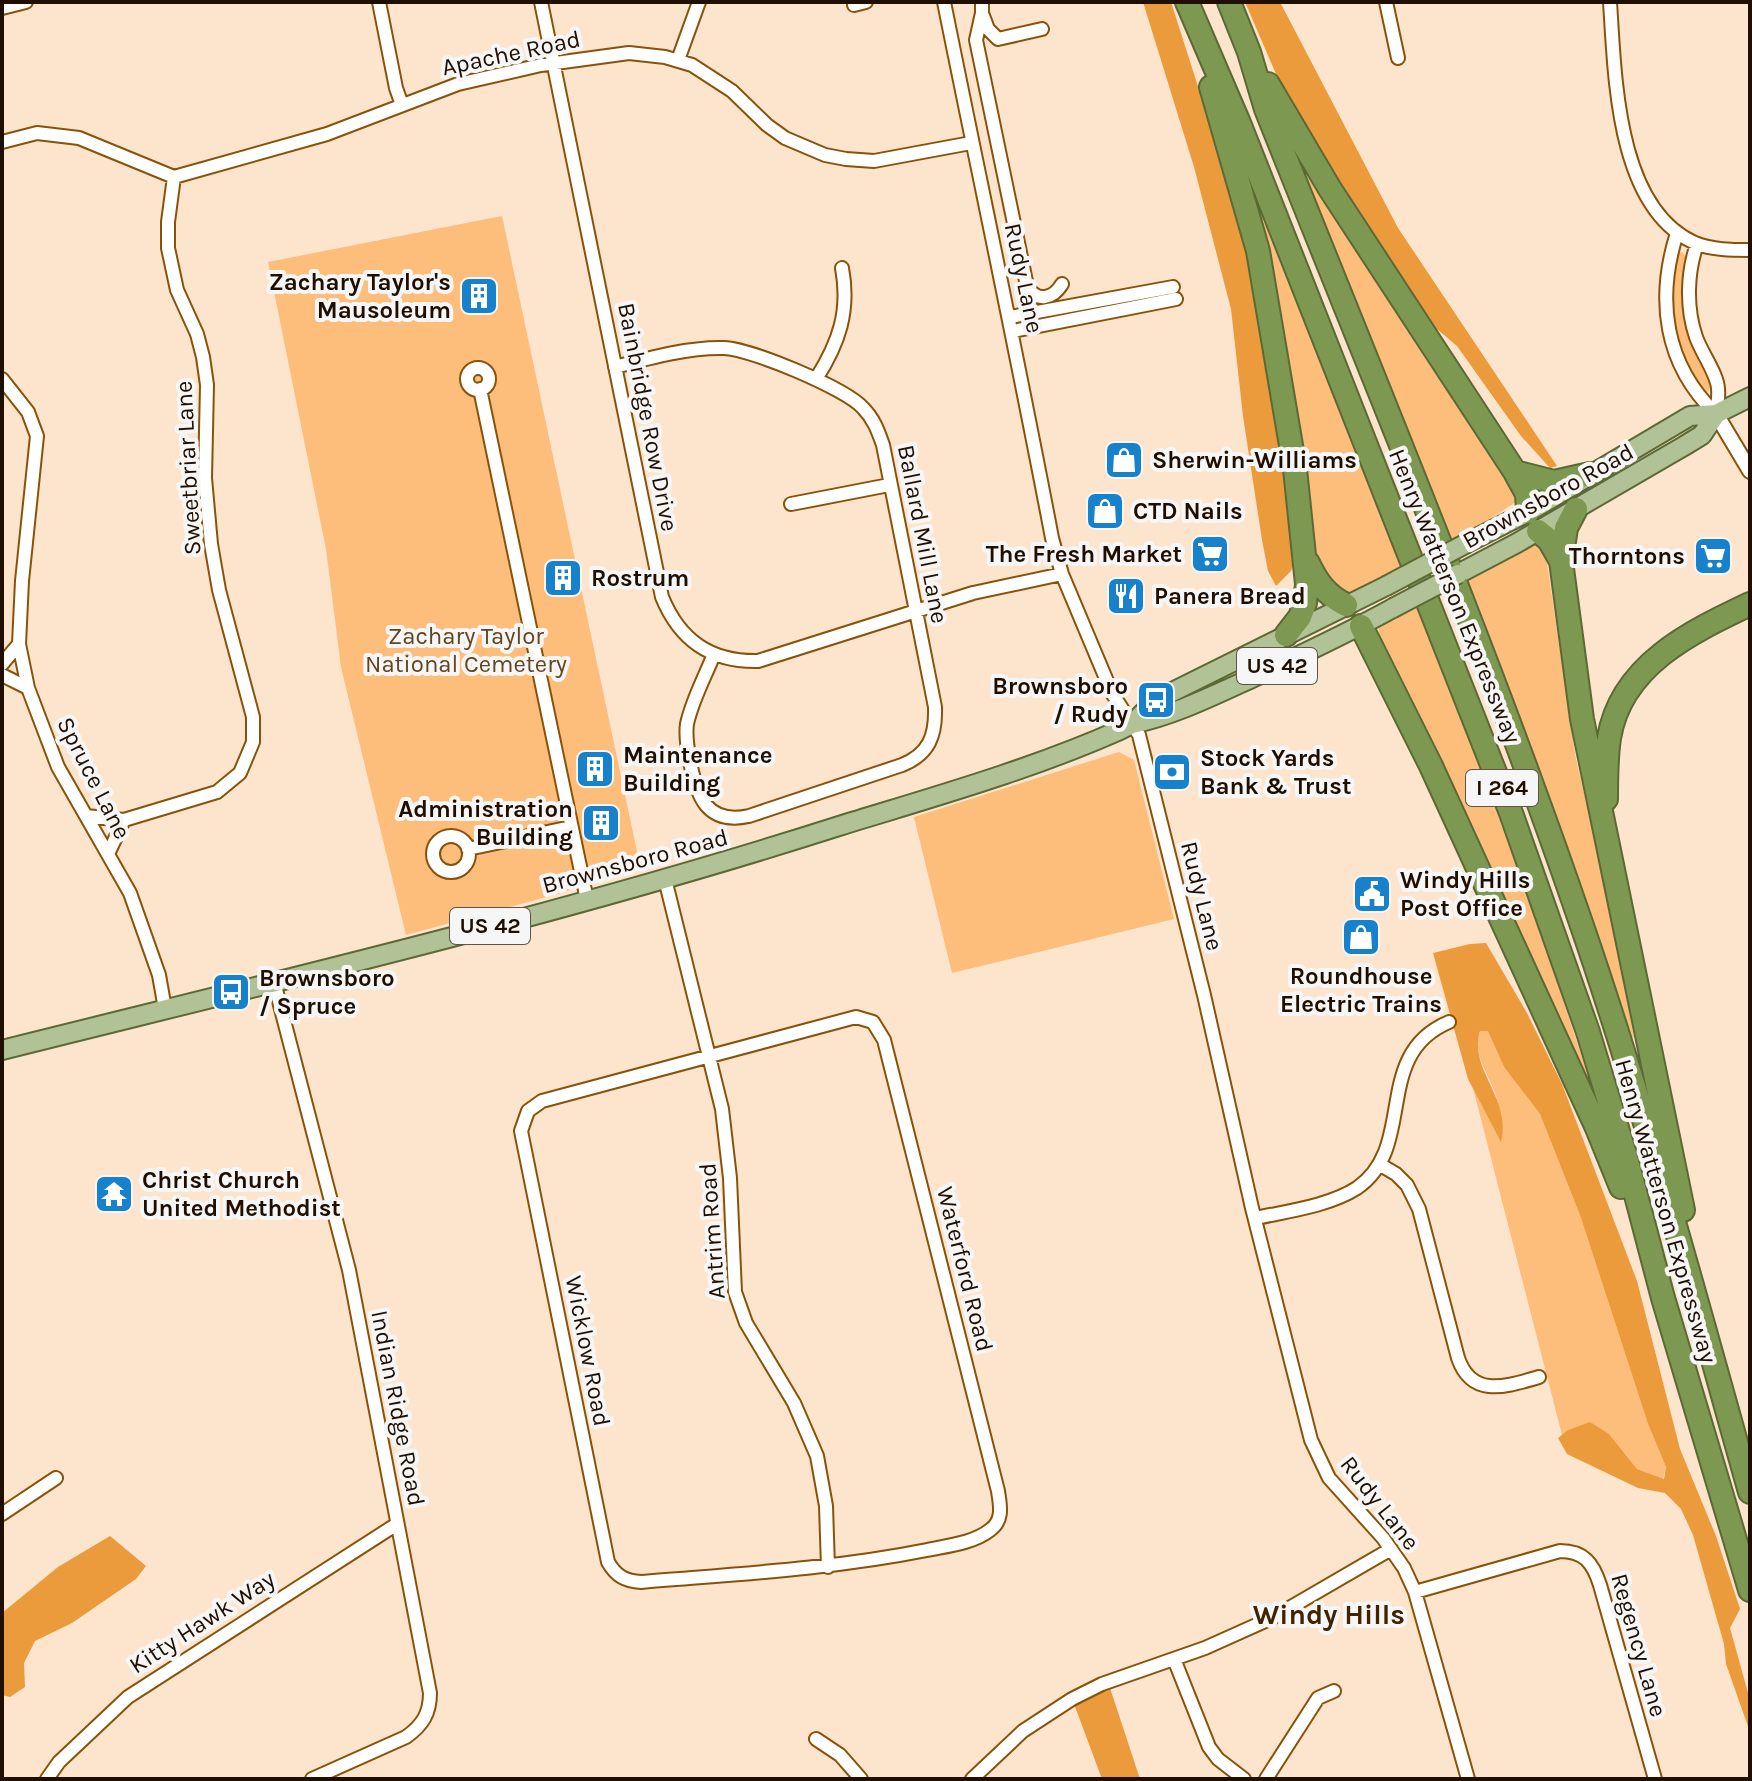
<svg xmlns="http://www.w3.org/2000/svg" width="1752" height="1781" viewBox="0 0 1752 1781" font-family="Karla,sans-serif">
	<rect width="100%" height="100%" fill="#fde4cc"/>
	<path fill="#fdbd7b" d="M1287,136L1518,487L1517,501L1474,530L1448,543Z
		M1245,169L1403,566L1344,597L1336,591L1314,554Z
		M502,216L639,861L565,892L406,935L341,667L326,549L268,262Z
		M1682,252L1686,257L1694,346L1712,385L1707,393H1703C1686,366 1672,337 1670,304C1669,288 1674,269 1675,253Z
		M1533,545L1539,546L1546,556L1576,759L1607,888L1634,1037L1631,1039L1556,818L1465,581Z
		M1418,605L1530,900L1605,1127L1380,638L1378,627L1381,623Z
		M1119,752L1134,760L1174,919L952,973L914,817Z
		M1488,1030L1504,1067L1540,1114L1581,1218L1648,1424L1666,1467L1663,1479L1637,1469L1609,1434L1569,1430L1562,1435L1473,1088L1501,1141C1500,1128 1501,1115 1498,1103C1493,1077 1471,1059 1480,1031Z"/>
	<path fill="#ec9b3c" d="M1143,2H1171L1241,221L1279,442L1288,506L1300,546L1291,571L1276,586L1268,571L1262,540L1243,416L1231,309L1194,167Z
		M1245,2H1280L1398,228L1557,466L1550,468L1521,436L1457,346L1424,318L1311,141L1276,74Z
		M1486,943L1527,1013L1562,1084L1637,1281L1680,1449L1716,1536L1740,1609L1730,1628L1750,1700V1732L1726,1664L1724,1644L1693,1535L1681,1509L1665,1493L1638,1488L1567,1454L1558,1438L1568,1430L1590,1422L1609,1434L1637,1469L1664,1479L1666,1467L1648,1424L1581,1218L1540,1114L1504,1067L1488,1031H1480C1468,1070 1512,1097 1501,1142L1468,1079L1433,953L1470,944Z
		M110,1536L146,1566L136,1579L72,1623L35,1641L24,1663L25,1687L10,1697L2,1695V1613L58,1567Z
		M1110,1688L1140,1779H1102L1074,1704Z"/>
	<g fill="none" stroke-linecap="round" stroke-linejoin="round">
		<defs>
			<path id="minor" d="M379,2L396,88L402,105
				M541,2L662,597C680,641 711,662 758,661L973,593L1062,574
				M944,2C980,181 1018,359 1052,538L1062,574L1112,693L1139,735L1204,995L1252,1208L1311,1440L1329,1478L1383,1538L1404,1568L1415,1592L1468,1779
				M982,2V13L976,40L1027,286C1037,303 1053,299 1062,284
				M1386,2L1398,58
				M1610,2C1615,75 1616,208 1695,243C1712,250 1732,250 1750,250
				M854,5L866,2
				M2,8L26,2
				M982,13L988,29L998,39L1042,29
				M678,60L699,2
				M2,142L37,133L79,138L174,177L327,134L458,84L541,65L629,53L665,57L692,65L732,91L767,125L785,138L825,155L846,159L874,161L971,143
				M1677,233C1656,299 1664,364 1716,414
				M1697,244C1687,273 1686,308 1696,337C1701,352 1718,375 1718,389C1719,397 1717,406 1716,414
				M1010,317L1173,287
				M1013,331L1176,299
				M615,367C649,358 689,347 724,348C751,349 845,388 863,408C874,419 878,431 883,445L935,707C936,736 929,754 902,765L749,816C707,825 697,797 690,762C688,750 685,737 687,724C692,700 705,677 714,654
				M467 379a11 11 0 1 1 22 0a11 11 0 1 1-22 0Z
				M2,379L28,412L37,436L22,581L19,644L28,688L58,767L130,893L159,975L165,1009
				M816,379C839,343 850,311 842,268
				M480,389L587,900
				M791,504L889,485
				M2,664L19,644
				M2,675L28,688
				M86,816L124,820L217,792L240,773L253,742V717L219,590L211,544L205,478L207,385L203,357L197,334L177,290L168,248V222L174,177
				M433 854a18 18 0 1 1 36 0a18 18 0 1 1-36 0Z
				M468,849L571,827
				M108,854L124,820
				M665,879L722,1109L730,1178L735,1292L746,1323L794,1403L817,1456L826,1506L828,1567
				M274,982L349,1270L430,1693C430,1713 423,1725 406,1737L312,1779
				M856,1017L873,1022L884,1040L998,1491C1000,1505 1004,1520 990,1530C974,1543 946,1546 927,1550C832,1569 736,1574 641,1582C625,1581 616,1576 608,1562L521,1131L528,1111L542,1101Z
				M1379,1164L1396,1174L1407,1185L1419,1209L1458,1358C1472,1399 1507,1386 1539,1377
				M1256,1218C1288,1211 1329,1206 1357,1188C1418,1146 1371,1055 1449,1022
				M2,1514L56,1478
				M1415,1592L1560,1551C1584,1551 1593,1563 1600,1585L1655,1779
				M1174,1659L1209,1747L1218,1759L1244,1779
				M816,1739L840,1755L861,1779
				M47,1779L59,1762L128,1697L397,1524
				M972,1779L1023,1731L1072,1699L1102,1684L1205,1648L1272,1618L1391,1549
				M1266,1779L1318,1698L1334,1691"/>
			<path id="tertiary" d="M1716,414L1750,471"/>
			<path id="primary" d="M1467,543L1528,512L1690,416L1716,414L1750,397
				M1458,574L1517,543L1684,446L1702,435L1716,414
				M1132,724C1175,715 1214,695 1254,677C1301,655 1348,633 1393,608
				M2,1050C282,980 564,914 839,826C933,797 1030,770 1120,730L1132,724L1156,700L1386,586"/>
			<path id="motorway" d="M1187,2L1239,123L1511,813L1588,1032L1627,1161L1663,1298L1750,1590
				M1229,2L1249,52L1266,109C1373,378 1486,646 1580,920C1645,1108 1696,1301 1750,1492
				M1268,84L1330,189L1515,472L1527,494L1528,512
				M1211,87L1258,251L1295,469L1307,584L1305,603L1300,617L1286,635
				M1515,472L1554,482L1590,474
				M1576,509L1566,528L1561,561L1582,719L1683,1210
				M1538,531L1549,540L1561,561
				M1308,563C1317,582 1326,595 1346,605
				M1361,626L1431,766L1597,1128L1621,1187
				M1606,799C1606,779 1606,758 1609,738C1621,665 1691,632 1750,604"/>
		</defs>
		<use href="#minor" stroke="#885308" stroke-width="16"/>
		<use href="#tertiary" stroke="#885308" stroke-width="18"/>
		<use href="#primary" stroke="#5c6935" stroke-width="22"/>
		<use href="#motorway" stroke="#5c6935" stroke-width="26"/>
		<use href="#minor" stroke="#fff" stroke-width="12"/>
		<use href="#tertiary" stroke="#fff" stroke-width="14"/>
		<use href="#primary" stroke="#b1c297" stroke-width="18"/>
		<use href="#motorway" stroke="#7d9951" stroke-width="22"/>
		<defs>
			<path id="primary-bridge" d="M1386,586L1467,543
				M1393,608L1458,574"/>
		</defs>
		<use href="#primary-bridge" stroke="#5c6935" stroke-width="22" stroke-linecap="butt"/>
		<use href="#primary-bridge" stroke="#b1c297" stroke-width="18"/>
	</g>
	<defs>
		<symbol id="building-square" viewBox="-11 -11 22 22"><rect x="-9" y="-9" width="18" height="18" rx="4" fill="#1881cc" stroke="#f6f6f6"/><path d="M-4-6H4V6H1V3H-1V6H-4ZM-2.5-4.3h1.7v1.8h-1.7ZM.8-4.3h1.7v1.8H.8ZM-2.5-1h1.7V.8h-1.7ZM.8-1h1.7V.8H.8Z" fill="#fff"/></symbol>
		<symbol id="shop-square" viewBox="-11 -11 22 22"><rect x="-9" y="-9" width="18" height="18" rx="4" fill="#1881cc" stroke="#f6f6f6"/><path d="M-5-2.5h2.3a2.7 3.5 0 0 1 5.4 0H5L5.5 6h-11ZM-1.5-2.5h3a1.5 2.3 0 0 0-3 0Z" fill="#fff"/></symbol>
		<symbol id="supermarket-square" viewBox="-11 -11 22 22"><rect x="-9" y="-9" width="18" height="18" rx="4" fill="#1881cc" stroke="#f6f6f6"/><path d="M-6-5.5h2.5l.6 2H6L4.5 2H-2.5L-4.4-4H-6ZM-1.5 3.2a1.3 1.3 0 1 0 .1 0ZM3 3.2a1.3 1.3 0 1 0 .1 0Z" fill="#fff"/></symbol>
		<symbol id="restaurant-square" viewBox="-11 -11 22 22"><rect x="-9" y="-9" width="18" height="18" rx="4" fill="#1881cc" stroke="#f6f6f6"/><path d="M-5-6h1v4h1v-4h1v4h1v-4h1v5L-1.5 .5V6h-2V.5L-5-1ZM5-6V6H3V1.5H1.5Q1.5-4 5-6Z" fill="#fff"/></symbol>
		<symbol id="bus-square" viewBox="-11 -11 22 22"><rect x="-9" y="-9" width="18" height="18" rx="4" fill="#1881cc" stroke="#f6f6f6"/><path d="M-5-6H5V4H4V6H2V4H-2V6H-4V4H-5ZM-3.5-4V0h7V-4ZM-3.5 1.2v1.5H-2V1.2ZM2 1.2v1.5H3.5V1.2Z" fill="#fff"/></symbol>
		<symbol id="bank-square" viewBox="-11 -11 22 22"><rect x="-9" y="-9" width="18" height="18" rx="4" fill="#1881cc" stroke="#f6f6f6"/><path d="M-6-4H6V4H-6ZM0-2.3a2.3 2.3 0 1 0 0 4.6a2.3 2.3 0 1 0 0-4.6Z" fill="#fff"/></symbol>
		<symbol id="civic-square" viewBox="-11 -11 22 22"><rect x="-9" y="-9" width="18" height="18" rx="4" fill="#1881cc" stroke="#f6f6f6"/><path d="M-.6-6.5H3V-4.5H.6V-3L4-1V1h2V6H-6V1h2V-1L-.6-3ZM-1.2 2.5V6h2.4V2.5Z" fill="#fff"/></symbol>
		<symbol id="temple-square" viewBox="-11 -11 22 22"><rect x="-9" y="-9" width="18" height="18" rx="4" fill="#1881cc" stroke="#f6f6f6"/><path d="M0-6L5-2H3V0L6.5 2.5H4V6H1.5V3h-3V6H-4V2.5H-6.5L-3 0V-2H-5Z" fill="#fff"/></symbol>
	</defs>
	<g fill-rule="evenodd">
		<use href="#building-square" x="457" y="274" width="44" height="44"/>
		<use href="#shop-square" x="1102" y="438" width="44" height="44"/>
		<use href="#shop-square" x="1083" y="489" width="44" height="44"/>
		<use href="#supermarket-square" x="1188" y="532" width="44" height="44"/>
		<use href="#supermarket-square" x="1691" y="534" width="44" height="44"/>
		<use href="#building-square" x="541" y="556" width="44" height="44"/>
		<use href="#restaurant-square" x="1104" y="574" width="44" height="44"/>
		<use href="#bus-square" x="1134" y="678" width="44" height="44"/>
		<use href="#building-square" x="573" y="747" width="44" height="44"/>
		<use href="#bank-square" x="1150" y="750" width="44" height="44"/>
		<use href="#building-square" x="579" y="801" width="44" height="44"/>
		<use href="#civic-square" x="1350" y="872" width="44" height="44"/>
		<use href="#shop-square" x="1339" y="915" width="44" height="44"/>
		<use href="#bus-square" x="209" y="970" width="44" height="44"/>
		<use href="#temple-square" x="92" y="1172" width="44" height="44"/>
	</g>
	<g text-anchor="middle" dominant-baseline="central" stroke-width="8" stroke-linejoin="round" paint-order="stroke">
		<g fill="#f6f6f6" stroke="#60544a" stroke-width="2">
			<rect x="1237" y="648" width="80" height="36" rx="6"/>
			<rect x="1466" y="770" width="72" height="36" rx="6"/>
			<rect x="450" y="908" width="80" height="36" rx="6"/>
		</g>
		<g font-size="22" font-weight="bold" fill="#200f00">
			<text x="1277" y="666">US 42</text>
			<text x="1502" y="788">I 264</text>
			<text x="490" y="926">US 42</text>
		</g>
		<g font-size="24" fill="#200f00" stroke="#f6f6f6">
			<text transform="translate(511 53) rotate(-12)">Apache Road</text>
			<text transform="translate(1024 278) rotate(78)">Rudy Lane</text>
			<text transform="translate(648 417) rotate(79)">Bainbridge Row Drive</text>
			<text transform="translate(188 468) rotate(-93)">Sweetbriar Lane</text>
			<text transform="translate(1548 496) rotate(-29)">Brownsboro Road</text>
			<text transform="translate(923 534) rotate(79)">Ballard Mill Lane</text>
			<text transform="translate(1455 596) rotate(68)">Henry Watterson Expressway</text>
			<text transform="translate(94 778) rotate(63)">Spruce Lane</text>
			<text transform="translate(635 861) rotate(-15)">Brownsboro Road</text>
			<text transform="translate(1202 896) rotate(76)">Rudy Lane</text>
			<text transform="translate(1666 1211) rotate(74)">Henry Watterson Expressway</text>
			<text transform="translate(712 1231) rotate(-94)">Antrim Road</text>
			<text transform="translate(965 1269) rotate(76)">Waterford Road</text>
			<text transform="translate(588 1351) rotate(79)">Wicklow Road</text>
			<text transform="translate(398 1408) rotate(79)">Indian Ridge Road</text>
			<text transform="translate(1380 1503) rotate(52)">Rudy Lane</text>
			<text transform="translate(202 1622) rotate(-33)">Kitty Hawk Way</text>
			<text transform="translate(1639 1645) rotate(74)">Regency Lane</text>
		</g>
		<g font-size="24" font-weight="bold" fill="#200f00" stroke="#f6f6f6" text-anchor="start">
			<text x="451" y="282" text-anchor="end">Zachary Taylor's<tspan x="451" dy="28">Mausoleum</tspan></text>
			<text x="1152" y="460">Sherwin-Williams</text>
			<text x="1133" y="511">CTD Nails</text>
			<text x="1182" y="554" text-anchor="end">The Fresh Market</text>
			<text x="1685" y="556" text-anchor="end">Thorntons</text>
			<text x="591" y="578">Rostrum</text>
			<text x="1154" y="596">Panera Bread</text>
			<text x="1128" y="686" text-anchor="end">Brownsboro<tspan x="1128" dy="28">/ Rudy</tspan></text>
			<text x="623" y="755">Maintenance<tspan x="623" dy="28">Building</tspan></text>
			<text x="1200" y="758">Stock Yards<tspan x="1200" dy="28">Bank &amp; Trust</tspan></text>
			<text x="573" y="809" text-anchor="end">Administration<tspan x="573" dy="28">Building</tspan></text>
			<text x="1400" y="880">Windy Hills<tspan x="1400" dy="28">Post Office</tspan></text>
			<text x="1361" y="976" text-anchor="middle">Roundhouse<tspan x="1361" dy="28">Electric Trains</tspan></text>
			<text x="259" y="978">Brownsboro<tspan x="259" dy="28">/ Spruce</tspan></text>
			<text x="142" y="1180">Christ Church<tspan x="142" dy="28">United Methodist</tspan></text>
		</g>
		<g font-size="24" fill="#65441f" stroke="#f6f6f6">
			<text x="466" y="636">Zachary Taylor<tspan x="466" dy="28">National Cemetery</tspan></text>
		</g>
		<g font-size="28" font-weight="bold" fill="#402401" stroke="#f6f6f6">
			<text x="1329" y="1614">Windy Hills</text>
		</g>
	</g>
	<rect width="1752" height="1781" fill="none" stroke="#200f00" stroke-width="8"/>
</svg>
